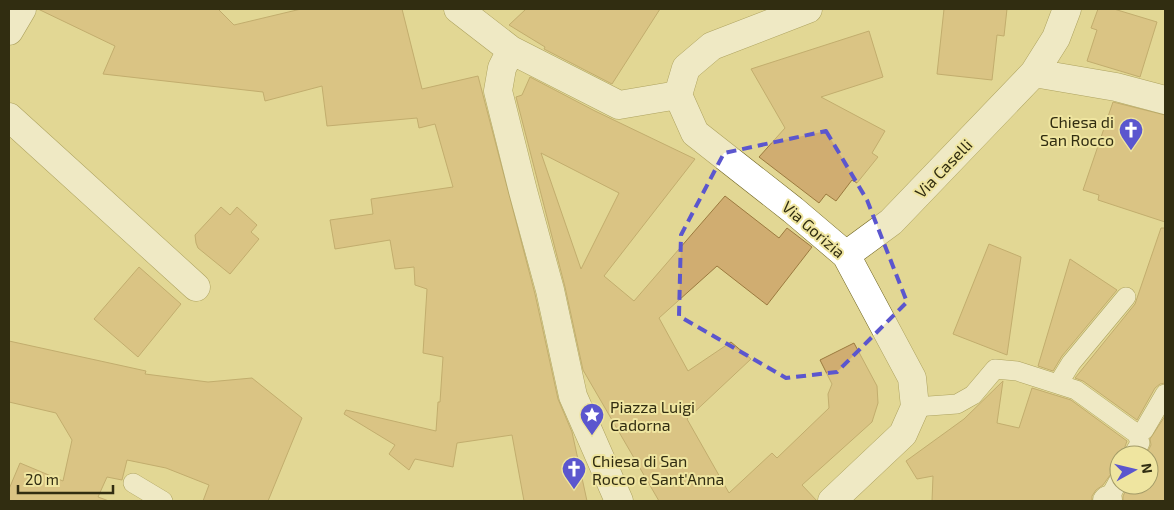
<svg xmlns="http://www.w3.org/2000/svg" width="1174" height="510" viewBox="0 0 1174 510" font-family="'Exo 2',sans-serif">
	<rect width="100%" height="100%" fill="#e2d794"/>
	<path fill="#d0ad71" stroke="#9b7a3f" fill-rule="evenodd" d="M38,9H218L234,25L301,9H402L422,89L478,76L535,294L558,399L572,432L587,501H524L512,435L457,443L453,467L415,459L409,470L389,454L395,445L344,414L346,410L436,431L438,402H440L443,357L423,353L427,289L415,285L414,267L395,269L390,240L335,249L330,220L373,214L371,199L453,187L435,124L419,128L417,118L327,126L322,86L265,101L263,92L103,74L115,46Z
		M526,9H660L612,84L544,49L545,47L509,25Z
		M944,9H1007L1004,36L997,35L992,80L937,74Z
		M1098,9H1114L1157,22L1140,77L1087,61L1097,30L1091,28Z
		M869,31L883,77L821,97L885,131L872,153L878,157L857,183L852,180L836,201L826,194L819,203L759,157L785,128L751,69Z
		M530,77L595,111L695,159L604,276L634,301L725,196L779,238L787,228L812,247L767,305L717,266L659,318L688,371L731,342L751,359L687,419L729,493L772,453L777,458L829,408L828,394L832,384L820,360L854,343L877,386L878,403L872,422L802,485L817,501H659L583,370L565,287L516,97L522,95ZM541,153L619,193L581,269Z
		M1113,102L1165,115V222L1098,200L1099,195L1083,190Z
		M221,207L230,215L237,207L257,225L251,232L259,239L230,274L198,248L196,243L195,235Z
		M1161,228H1165V383L1160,384L1155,388L1137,420L1083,381L1075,378L1135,304Z
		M989,244L1021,257L1007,355L953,334Z
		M1070,259L1117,290L1062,356L1053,371L1038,366Z
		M139,267L181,304L138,357L94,319Z
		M9,341L146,371L145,374L208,382L252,378L302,418L268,501H203L209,485L166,468L127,460L122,480L107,477L98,497L109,501H9V489L20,463L63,481L72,440L56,413L9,402Z
		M1003,381L997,423L1019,428L1032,388L1071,400L1127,441L1122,455H1119V469L1113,471L1103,485L1096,490L1092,496V501H932L933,476L917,479L906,461L964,419Z
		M1165,416V501H1123V496L1129,485H1149V455H1146L1151,445L1150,439Z"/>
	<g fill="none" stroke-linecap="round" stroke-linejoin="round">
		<defs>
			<path id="lane" d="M1058,384L1071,363L1126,297
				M915,407L957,404L973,395L995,369L1017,371L1076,390L1137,434L1140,443L1133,455
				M1137,434L1144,430L1165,394
				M133,483L163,501
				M1108,500L1119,480"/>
			<path id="street" d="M458,9L511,50L619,105L678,95
				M808,9L712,46L686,68L678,95L695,133L793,210L846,255L912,378L915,407L903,434L832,501
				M9,31L22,9
				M511,50L502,68L498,91L523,191L550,290L573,396L619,501
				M1034,73L1116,87L1165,100
				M9,117L196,287
				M846,255L891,222L1034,73L1056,38L1067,9
				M1107,501L1108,500"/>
		</defs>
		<use href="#lane" stroke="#6e631f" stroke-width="20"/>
		<use href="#street" stroke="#6e631f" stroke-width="29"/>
		<use href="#lane" stroke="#fff" stroke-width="19"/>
		<use href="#street" stroke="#fff" stroke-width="28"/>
	</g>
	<path d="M0 0H1174V510H0ZM826,131L867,200L907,302L837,372L786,378L679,316L681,235L724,153Z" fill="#e2d794" fill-opacity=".55" fill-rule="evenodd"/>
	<path fill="none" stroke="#5b56ce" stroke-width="4" stroke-dasharray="10 6" stroke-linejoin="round" d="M826,131L867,200L907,302L837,372L786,378L679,316L681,235L724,153Z"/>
	<defs>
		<symbol id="church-pin" viewBox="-11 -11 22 30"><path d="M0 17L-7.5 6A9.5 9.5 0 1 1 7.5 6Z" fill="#5b56ce" stroke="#efe5a0"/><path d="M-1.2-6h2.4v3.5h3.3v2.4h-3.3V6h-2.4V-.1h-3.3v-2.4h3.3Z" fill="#fff"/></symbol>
		<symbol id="sight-pin" viewBox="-11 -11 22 30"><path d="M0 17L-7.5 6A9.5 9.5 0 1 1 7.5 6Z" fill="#5b56ce" stroke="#efe5a0"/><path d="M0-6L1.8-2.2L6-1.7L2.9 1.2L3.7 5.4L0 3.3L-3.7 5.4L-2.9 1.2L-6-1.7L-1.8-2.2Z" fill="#fff"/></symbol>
	</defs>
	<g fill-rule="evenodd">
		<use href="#church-pin" x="1117" y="116" width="28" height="38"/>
		<use href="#sight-pin" x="578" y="401" width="28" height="38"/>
		<use href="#church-pin" x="560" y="455" width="28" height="38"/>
	</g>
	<g text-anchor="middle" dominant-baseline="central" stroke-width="4" stroke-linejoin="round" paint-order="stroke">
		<g font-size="16" fill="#312d11" stroke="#efe5a0" text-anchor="start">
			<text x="1114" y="121" text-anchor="end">Chiesa di<tspan x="1114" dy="18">San Rocco</tspan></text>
			<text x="610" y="406">Piazza Luigi<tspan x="610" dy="18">Cadorna</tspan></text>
			<text x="592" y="460">Chiesa di San<tspan x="592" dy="18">Rocco e Sant'Anna</tspan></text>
		</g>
		<g font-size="16" fill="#312d11" stroke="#efe5a0">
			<text transform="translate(943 168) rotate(-46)">Via Caselli</text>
			<text transform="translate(814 229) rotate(41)">Via Gorizia</text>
		</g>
	</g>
	<rect width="1174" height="510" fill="none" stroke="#312d11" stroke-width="20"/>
	<g transform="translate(1134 470) rotate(82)"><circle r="24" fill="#efe5a0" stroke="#a39b67"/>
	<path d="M0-4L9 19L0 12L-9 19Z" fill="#5b56ce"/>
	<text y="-8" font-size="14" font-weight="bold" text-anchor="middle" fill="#312d11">N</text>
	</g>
	<path d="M18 485v8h95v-8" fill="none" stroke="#312d11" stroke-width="2.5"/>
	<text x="25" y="485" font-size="15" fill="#312d11" stroke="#efe5a0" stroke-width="4" paint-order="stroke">20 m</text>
</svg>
